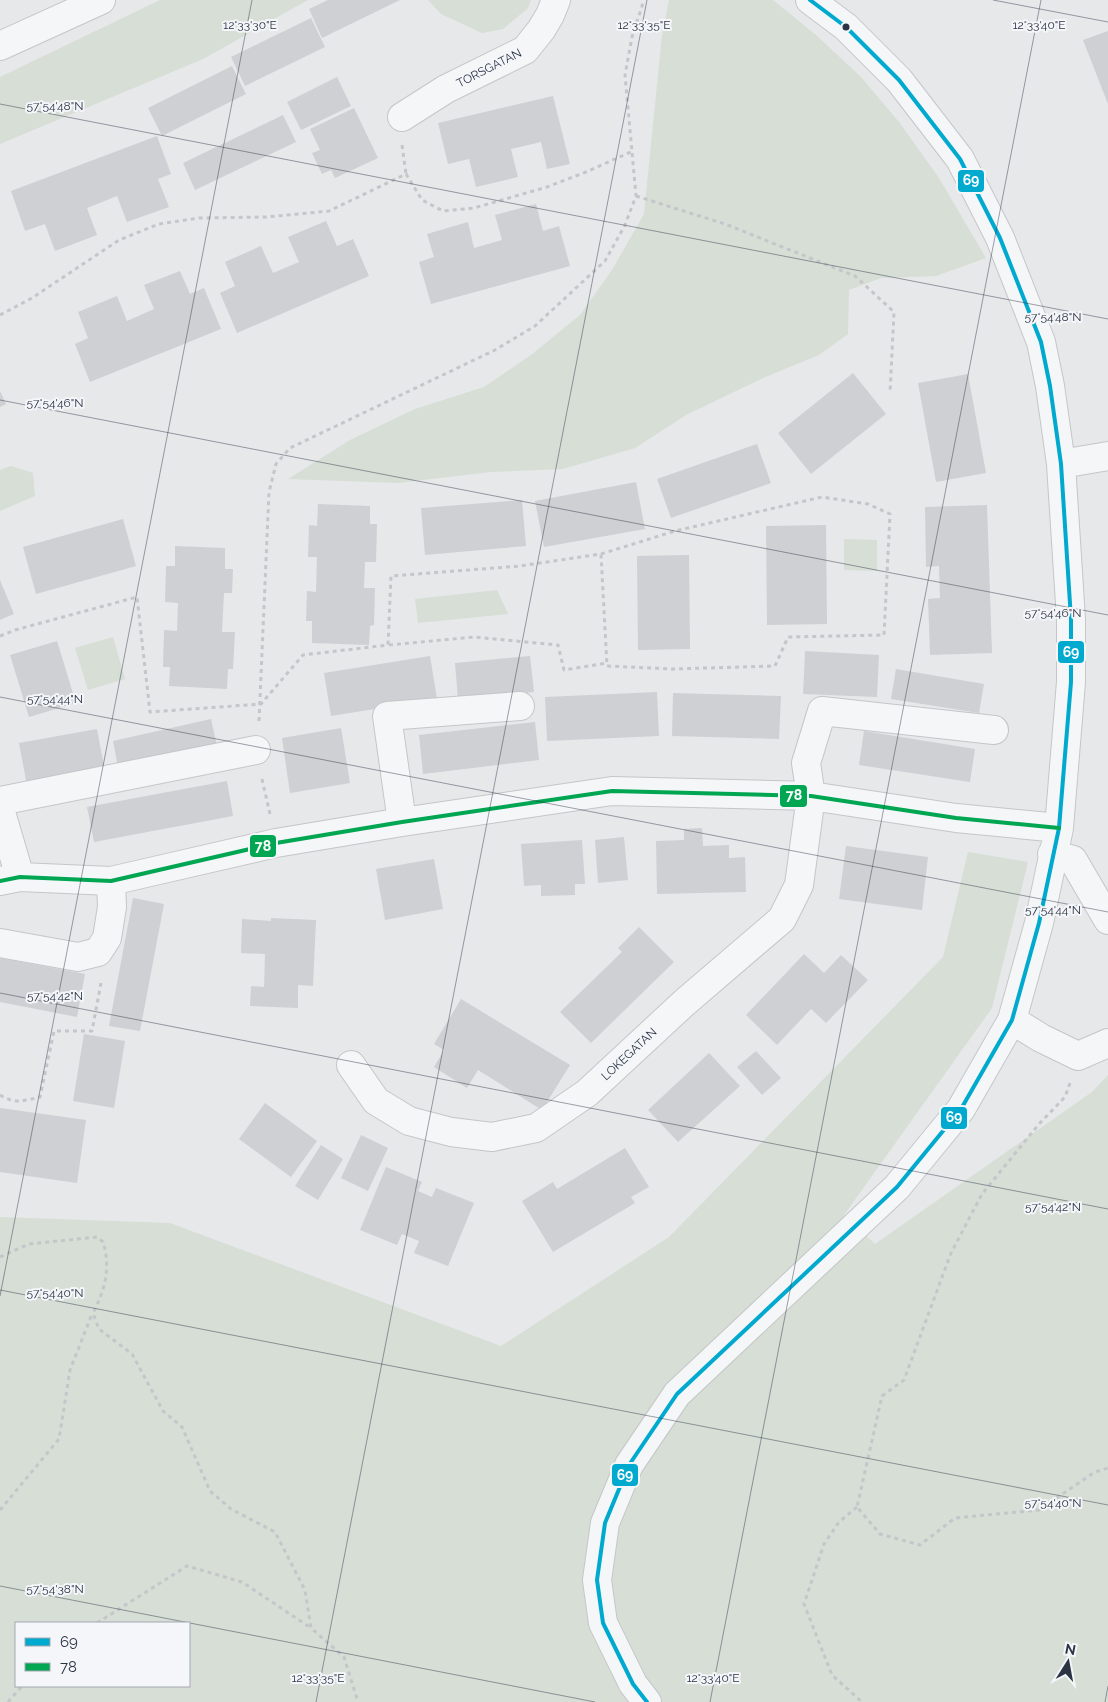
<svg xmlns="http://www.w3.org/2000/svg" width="1108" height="1702" viewBox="0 0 1108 1702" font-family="Raleway,sans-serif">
	<rect width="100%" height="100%" fill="#e6e8ea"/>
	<path fill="#d6ded6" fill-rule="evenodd" d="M160,0H308L203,59L0,144V77Z
		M428,0H531L528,8L503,29L482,33L441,14Z
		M669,0H773L816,35L861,77L899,122L939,178L986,258L936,276L881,278L849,290L848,334L819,355L763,378L686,415L635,448L563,469L491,472L398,483L288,479L350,440L415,409L484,387L531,355L580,315L612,270L644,214L662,35Z
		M11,466L33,473L35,496L0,511V470Z
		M844,539L877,540V571L844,570Z
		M497,590L508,614L418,623L415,599Z
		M113,637L125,679L88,690L75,648Z
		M968,852L1028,862L992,1008L844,1215L875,1244L1092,1092L1108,1075V1702H0V1217L170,1223L501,1346L669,1237L943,957ZM16,1623H189V1686H16Z"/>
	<path fill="#ced0d3" d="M328,0H400L322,38L309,9Z
		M311,18L325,47L245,86L231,57Z
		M1108,31V104L1083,40Z
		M232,66L246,94L162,136L148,108Z
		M337,77L351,106L301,130L287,102Z
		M553,96L570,164L547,169L541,142L511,149L518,177L476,187L469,159L448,164L438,123Z
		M354,108L378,158L335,178L331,170L322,174L312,153L320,150L310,129Z
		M283,115L296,142L195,190L183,163Z
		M157,136L171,174L158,179L169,207L127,222L117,196L87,208L97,235L55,251L45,224L25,231L11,191Z
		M536,204L543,231L559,226L570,266L431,304L419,262L434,257L427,234L468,222L474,248L502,240L495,215Z
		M326,221L337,246L353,239L369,276L237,333L220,293L235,286L225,262L261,246L273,273L299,262L288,237Z
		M180,271L190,294L204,288L221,329L90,382L75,344L88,338L78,312L117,296L127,321L154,309L144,285Z
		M853,373L886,414L811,474L778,433Z
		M968,374L986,473L936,482L918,383Z
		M0,391L6,404L0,407Z
		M757,444L771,483L671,518L657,479Z
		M636,482L645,529L544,547L535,501Z
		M522,500L526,546L425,555L421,508Z
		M318,504L370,506V524H377L376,562H365L364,588H375L374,625L370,626L369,645L312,643V621H306L307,591L316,592L317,557H308L309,525L317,526Z
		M987,505L992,653L930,655L928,599L940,598L939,566L926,567L925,507Z
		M123,519L136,566L36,594L23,547Z
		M826,525L827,624L767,625L766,526Z
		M175,546L225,548V569H233L232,593H224L222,632H235L233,669H228L227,689L169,686L170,667H163L164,630L177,631L178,603L165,602L166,566H175Z
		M689,555L690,649L638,650L637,556Z
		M0,580L14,614L0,620Z
		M57,641L76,703L29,717L10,655Z
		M805,651L879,655L877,697L803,694Z
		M430,656L437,699L331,716L324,673Z
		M530,656L534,692L458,700L455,663Z
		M896,669L984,684L979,713L891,699Z
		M657,692L659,736L547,741L545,697Z
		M673,693L781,696L779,739L672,736Z
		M211,719L218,750L119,772L113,741Z
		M535,722L539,760L423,774L419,735Z
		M341,728L350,783L290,793L282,738Z
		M97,729L106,777L28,791L19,743Z
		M864,731L975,749L970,782L859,765Z
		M227,781L233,816L94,842L87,807Z
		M702,828L703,846L729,845V858L745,857L746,892L657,894L656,841L684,840V829Z
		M624,837L628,880L598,883L595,840Z
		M582,840L585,884H575V895L541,896V885L524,886L521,844Z
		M846,846L928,857L922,910L839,899Z
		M434,859L443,909L385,920L376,869Z
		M133,898L164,904L140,1031L109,1026Z
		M271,918L316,920L313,986L298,985V1008L250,1006L251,986L264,987L265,954L241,953L242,919L271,921Z
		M639,927L674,962L591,1043L560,1012L622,952L618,948Z
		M804,954L824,973L841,955L868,980L826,1023L811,1009L777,1045L746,1015Z
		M0,958L85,974L77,1017L0,1002Z
		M461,999L570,1065L542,1110L478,1070L467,1088L434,1067L444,1050L434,1044Z
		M84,1034L125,1041L114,1108L73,1101Z
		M756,1051L781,1078L762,1095L737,1067Z
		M709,1053L740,1086L678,1142L648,1110Z
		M265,1103L317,1141L291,1177L239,1139Z
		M0,1108L86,1120L77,1183L0,1172Z
		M361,1135L388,1148L368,1191L341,1178Z
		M321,1145L343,1159L318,1200L295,1186Z
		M625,1148L649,1187L631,1197L635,1203L553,1252L522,1201L553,1182L557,1189Z
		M386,1167L422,1182L418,1191L432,1197L436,1188L474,1203L448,1266L414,1253L419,1241L402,1234L397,1245L360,1230Z"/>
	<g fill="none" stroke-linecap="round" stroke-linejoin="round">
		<defs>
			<path id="minor" d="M0,46L101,0
				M402,117L446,89L525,50L541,30L550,15L556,0
				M1061,464L1108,456
				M0,801L256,750
				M0,809L20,877
				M402,822L387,716L520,706
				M1052,854L1073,860L1108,920
				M0,881L20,877L111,881L276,843L402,822L612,791L811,796L956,818L1059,828
				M0,943L78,957L98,952L107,938L112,907L111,881
				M1012,1020L1041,1038L1078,1056L1108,1043
				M351,1065L376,1101L409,1121L451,1132L492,1137L536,1128L587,1093L684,1003L782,919L799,885L811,796L806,763L822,711L994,730
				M647,1702L633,1684L603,1623L597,1580L605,1523L629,1465L677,1394L897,1187L961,1109L1012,1020L1039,923L1059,828L1071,682V619L1061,464L1050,386L1041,342L1000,238L960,159L899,80L846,27L810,0"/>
		</defs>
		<use href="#minor" stroke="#c4c6c8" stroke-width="30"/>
		<path stroke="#c5c6ca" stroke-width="3" stroke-dasharray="4 4" stroke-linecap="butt" d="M402,145L406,174
			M636,196L725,224L855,276L894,312L890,393
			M0,315L32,298L119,240L159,224L199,218L266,217L329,211L406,174L422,200L443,211L474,208L547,187L586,172L633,151
			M0,636L15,630L137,597L150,712L261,704L303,655L388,645L391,576L520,566L601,554L675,531L822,497L868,504L890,514L884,635L788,637L775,666L673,669L607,666L601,554
			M389,645L474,637L558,645L564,670L607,663
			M259,721L269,492L276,464L290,448L495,350L535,326L605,261L625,225L636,196L625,75L632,37L644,0
			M262,779L270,814
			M1070,1083L1065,1097L1039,1124L982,1194L951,1253L904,1380L882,1396L857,1507L880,1534L920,1545L955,1518L1039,1510L1095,1472L1108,1468
			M0,1095C14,1104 24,1101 40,1097L54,1031H92L101,983
			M0,1257L29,1244L97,1237L103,1242C111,1267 105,1290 93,1313L99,1329L132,1354L163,1411L182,1427L210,1491L231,1509L275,1532L305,1590L311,1628L344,1657L358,1702
			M857,1507L839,1522L824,1544L804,1604L832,1675L862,1702
			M0,1510L59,1439L70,1370L92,1314
			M97,1623L187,1566L242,1582L311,1628
			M8,1702L22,1686"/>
		<use href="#minor" stroke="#f5f6f7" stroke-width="28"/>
		<defs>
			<path id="bus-1" d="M647,1702L633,1684L603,1623L597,1580L605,1523L629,1465L677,1394L897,1187L961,1109L1012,1020L1039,923L1059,828L1071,682V619L1061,464L1050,386L1041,342L1000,238L960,159L899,80L846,27L810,0"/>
			<path id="bus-2" d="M0,881L20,877L111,881L276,843L402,822L612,791L811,796L956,818L1059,828"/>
		</defs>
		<use href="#bus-1" stroke="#f4f6f9" stroke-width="8"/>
		<use href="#bus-2" stroke="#f4f6f9" stroke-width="8"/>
		<use href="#bus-1" stroke="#00a9ce" stroke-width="4"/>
		<use href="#bus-2" stroke="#00a651" stroke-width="4"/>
	</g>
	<path fill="none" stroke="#2b3445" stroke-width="1" stroke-opacity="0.45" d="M993,0L1108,22M0,104L1108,319M0,400L1108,615M0,697L1108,912M0,993L1108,1209M0,1290L1108,1505M0,1296L252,0M0,1586L595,1702M316,1702L647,0M710,1702L1041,0M1105,1702L1108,1686"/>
	<circle fill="#2b3445" stroke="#f4f6f9" stroke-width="2" cx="846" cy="27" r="4.5"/>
	<g text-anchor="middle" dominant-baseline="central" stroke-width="4" stroke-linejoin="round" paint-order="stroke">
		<g font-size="12" fill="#2b3445" stroke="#f4f6f9">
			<text transform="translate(489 68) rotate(-27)">TORSGATAN</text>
			<text transform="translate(629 1054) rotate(-43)">LOKEGATAN</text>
		</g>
	</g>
	<g font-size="12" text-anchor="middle" fill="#2b3445" stroke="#f4f6f9" stroke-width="4" stroke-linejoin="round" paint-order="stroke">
		<text x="250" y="29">12°33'30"E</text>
		<text x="644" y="29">12°33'35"E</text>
		<text x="1039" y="29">12°33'40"E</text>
		<text x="55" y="110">57°54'48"N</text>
		<text x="1053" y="321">57°54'48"N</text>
		<text x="55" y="407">57°54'46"N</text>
		<text x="1053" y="617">57°54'46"N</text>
		<text x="55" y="703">57°54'44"N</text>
		<text x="1053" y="914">57°54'44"N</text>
		<text x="55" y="1000">57°54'42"N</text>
		<text x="1053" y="1211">57°54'42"N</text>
		<text x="55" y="1297">57°54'40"N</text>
		<text x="1053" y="1507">57°54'40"N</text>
		<text x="55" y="1593">57°54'38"N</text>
		<text x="318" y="1682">12°33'35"E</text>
		<text x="713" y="1682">12°33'40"E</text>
	</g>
	<g stroke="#f4f6f9" stroke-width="2">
		<rect x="957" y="169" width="28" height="24" rx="5" fill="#00a9ce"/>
		<rect x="1057" y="640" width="28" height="24" rx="5" fill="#00a9ce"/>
		<rect x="779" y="784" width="29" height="24" rx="5" fill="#00a651"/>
		<rect x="249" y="834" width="28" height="24" rx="5" fill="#00a651"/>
		<rect x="940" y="1106" width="28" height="24" rx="5" fill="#00a9ce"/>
		<rect x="611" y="1463" width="28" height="24" rx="5" fill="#00a9ce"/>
	</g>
	<g font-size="14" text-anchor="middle" font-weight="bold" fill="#fff">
		<text x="971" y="185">69</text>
		<text x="1071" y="657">69</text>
		<text x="794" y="800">78</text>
		<text x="263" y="851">78</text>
		<text x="954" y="1122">69</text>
		<text x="625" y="1480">69</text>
	</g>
	<rect x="15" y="1622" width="175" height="65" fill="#f4f6f9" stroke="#a4a8b1"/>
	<rect x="25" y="1638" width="25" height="8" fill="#00a9ce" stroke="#a4a8b1"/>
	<text x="60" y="1647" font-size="15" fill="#2b3445">69</text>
	<rect x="25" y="1663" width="25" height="8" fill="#00a651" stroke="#a4a8b1"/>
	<text x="60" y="1672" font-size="15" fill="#2b3445">78</text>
	<g transform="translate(1068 1662) rotate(11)" stroke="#f4f6f9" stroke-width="4" paint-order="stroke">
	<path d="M0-4L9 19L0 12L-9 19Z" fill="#2b3445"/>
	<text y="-8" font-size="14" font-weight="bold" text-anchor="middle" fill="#2b3445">N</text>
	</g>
</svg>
